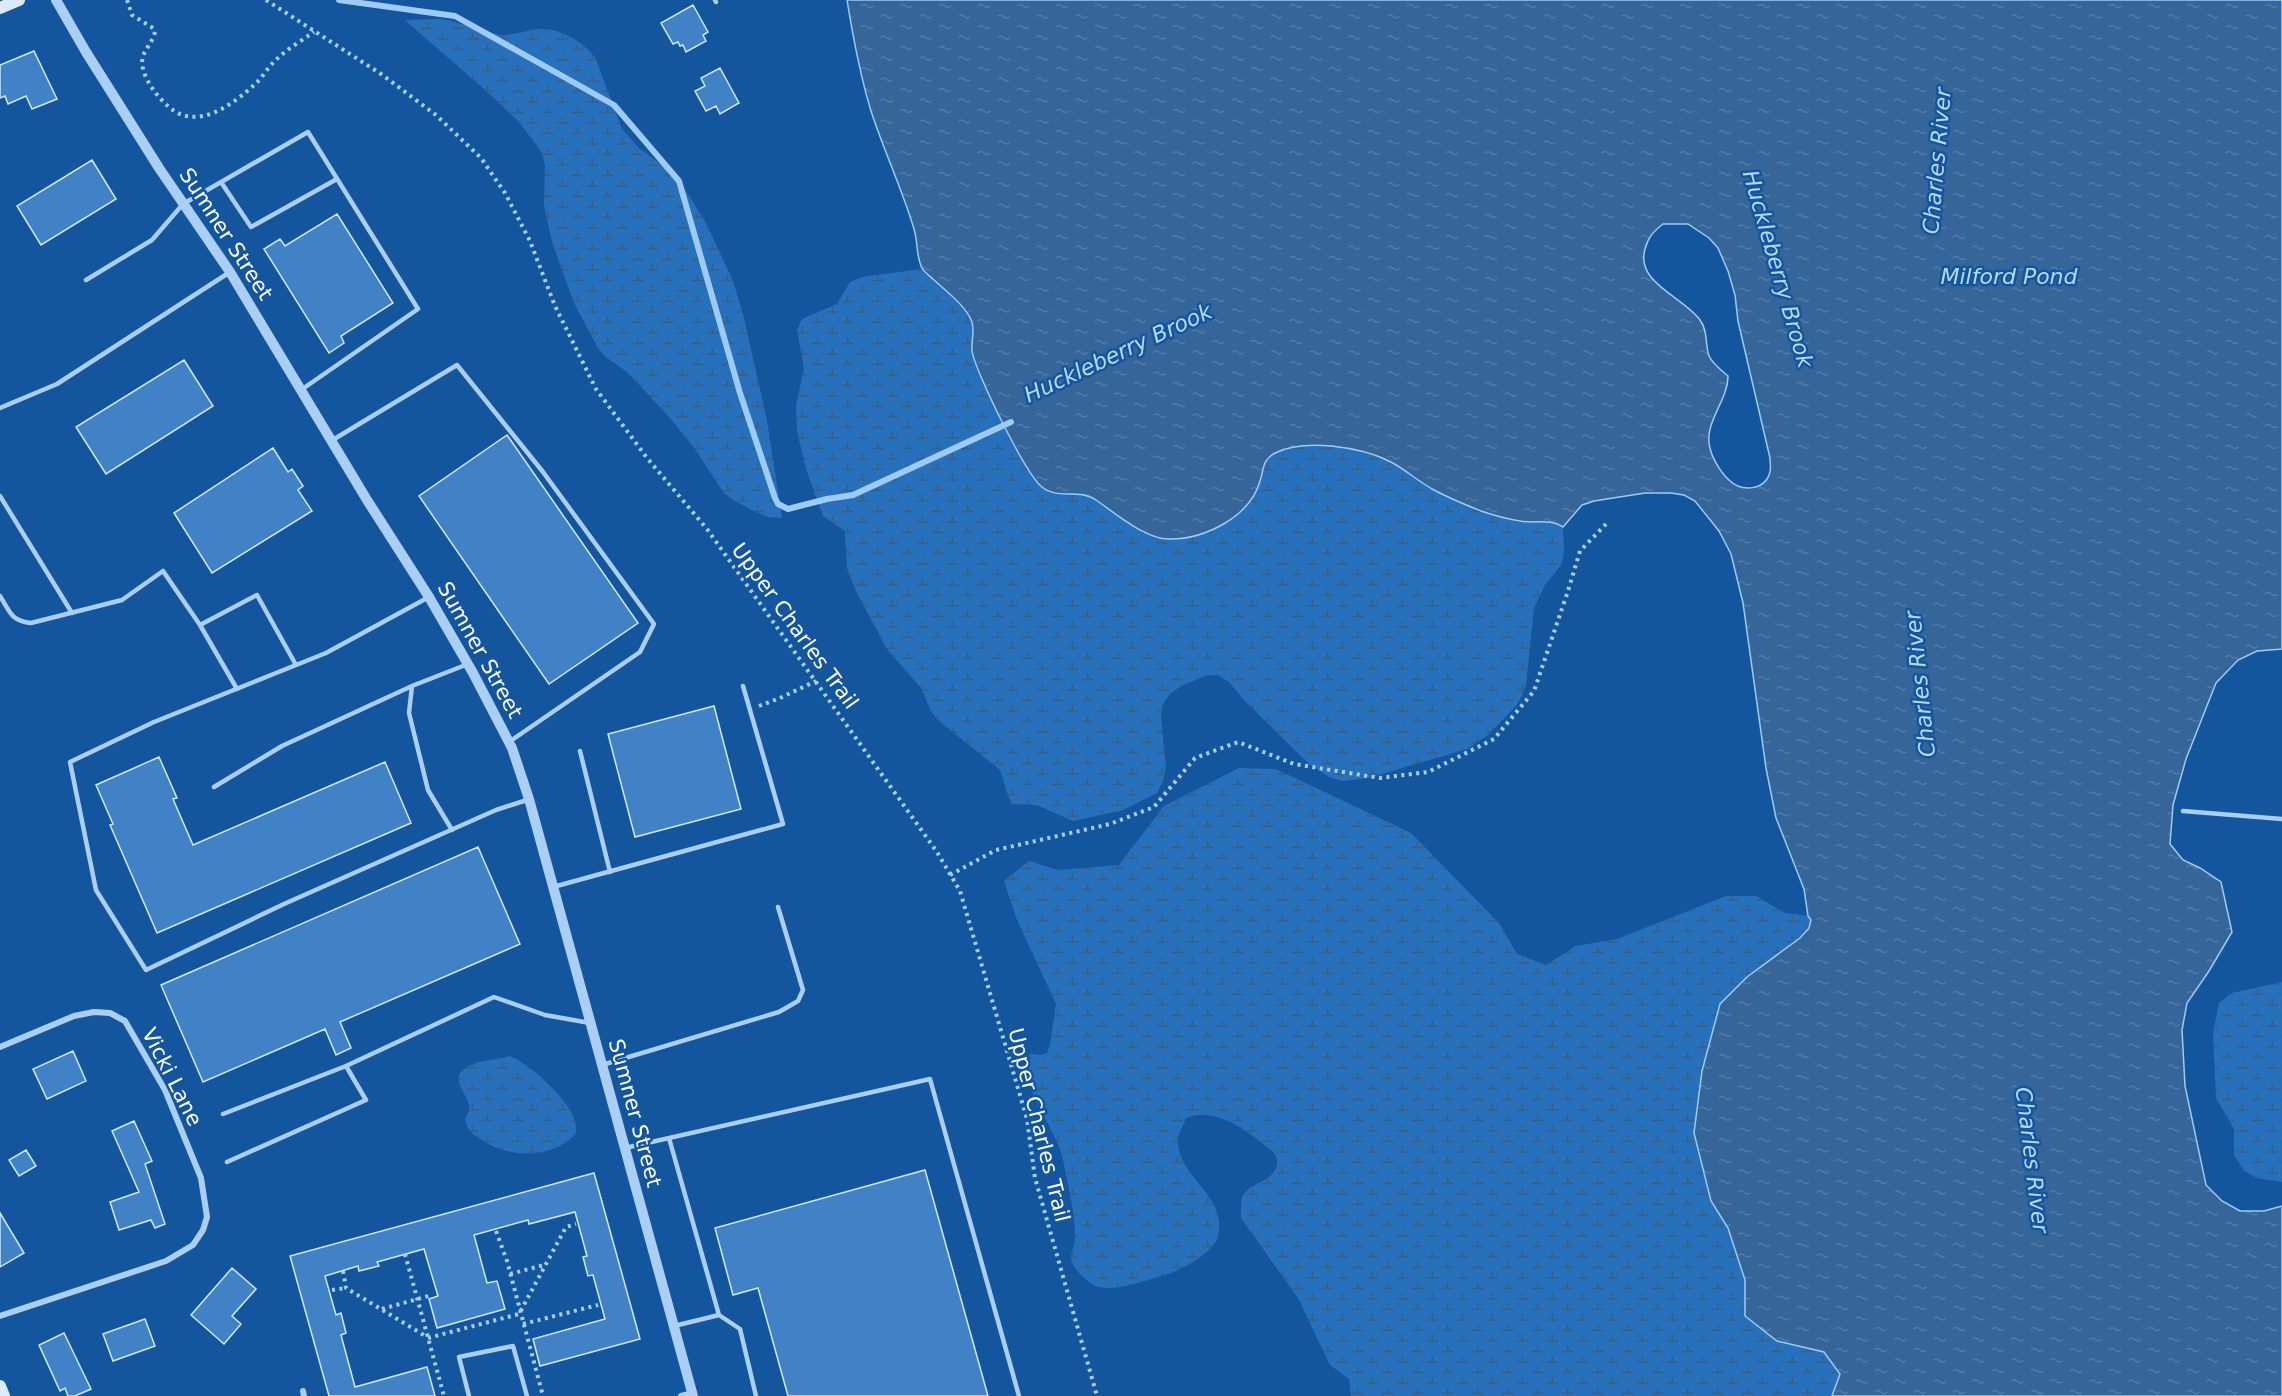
<svg xmlns="http://www.w3.org/2000/svg" width="2282" height="1396" viewBox="0 0 2282 1396" font-family="'DejaVu Sans',sans-serif">
	<defs>
		<pattern id="wetland-marsh" width="20" height="14" patternUnits="userSpaceOnUse" patternTransform="scale(1.5)"><rect width="20" height="14" fill="#2771bc"/><path d="M1 5h8M5 5V1M11 12h8M15 12V8" fill="none" stroke="#3b5d7e"/></pattern>
		<pattern id="water-ripples" width="26" height="14" patternUnits="userSpaceOnUse" patternTransform="scale(1.5)"><rect width="26" height="14" fill="#356599"/><path d="M2 4q2-2 4 0t4 0M15 11q2-2 4 0t4 0" fill="none" stroke="#537ca8"/></pattern>
	</defs>
	<rect width="100%" height="100%" fill="#14569e"/>
	<path fill="url(#wetland-marsh)" d="M440,19C460,21 486,34 502,35C514,35 527,30 539,29C560,28 582,41 595,57L622,129L639,148L670,171L679,180L706,223L733,281L744,318L767,421L782,518L768,517L756,512L733,500L723,492L695,449L671,419L627,372L606,357L598,348L574,303L552,242L544,205L545,165L542,153L520,123L493,97L405,20Z
		M922,269L950,295L967,314L973,325L972,351L1041,487C1049,490 1055,493 1064,494C1074,494 1082,492 1092,497C1114,508 1134,525 1156,537L1261,481C1261,473 1261,466 1266,459C1282,438 1347,446 1369,453C1393,460 1411,476 1433,489C1447,497 1464,504 1479,510C1491,515 1506,519 1519,521C1534,524 1551,518 1563,527L1564,553L1561,565L1545,585L1534,608L1526,684L1522,696L1515,707L1488,735L1467,749L1368,778L1343,781L1331,778L1309,764L1245,701L1229,682L1218,675L1205,676L1181,686L1170,694L1163,704L1161,716L1166,768L1163,781L1157,793L1123,810L1073,821L1037,805L1012,804C1005,792 1005,780 999,769L939,721L931,711L921,688L887,649L857,593L847,569L845,531L823,516L806,469L797,431L796,406L804,368L797,330L802,319L837,304L850,282L862,277Z
		M1239,768L1276,769L1411,833L1499,923L1517,954L1546,965L1576,946L1617,939L1726,896H1756L1785,913L1808,916L1811,920C1807,940 1764,964 1747,977L1710,1201L1728,1227L1745,1280V1316L1777,1341L1824,1352L1840,1374L1832,1396H1351L1349,1379L1330,1365L1298,1298L1241,1218C1241,1210 1240,1202 1243,1195C1251,1182 1274,1182 1277,1164C1279,1154 1269,1149 1262,1143C1242,1127 1212,1107 1186,1118C1183,1126 1177,1136 1178,1144C1180,1178 1228,1197 1218,1236C1214,1253 1180,1271 1164,1275C1146,1280 1112,1294 1094,1285C1086,1281 1072,1268 1071,1258C1071,1251 1076,1243 1075,1236C1075,1212 1068,1187 1064,1164C1058,1129 1025,1097 1025,1059L1030,1054L1041,1055L1047,1053L1050,1045L1056,1004L1017,920L1004,881L1029,861L1058,870L1119,865L1164,806Z
		M2282,982V1182L2257,1178L2244,1171L2234,1155V1129L2216,1098L2213,1033L2219,1003L2232,993Z
		M510,1056C529,1063 568,1099 574,1119C576,1123 576,1129 576,1133C554,1159 509,1159 482,1140C473,1134 467,1131 465,1119C467,1115 470,1111 469,1106C468,1093 446,1078 469,1066C480,1060 497,1060 510,1056Z"/>
	<path fill="url(#water-ripples)" stroke="#9dcbf6" stroke-width="1.5" fill-rule="evenodd" d="M847,0H2282V649L2257,651L2238,660L2216,683L2186,759L2173,805L2170,844L2183,860L2200,868L2221,882L2232,932L2209,971L2187,1003L2182,1030L2185,1086L2206,1185L2222,1201L2240,1211H2264L2282,1206V1396H1832L1840,1374L1824,1352L1777,1341L1745,1316V1280L1728,1228L1711,1201L1694,1133L1702,1071L1720,1004L1747,977L1800,938L1809,928L1811,920L1808,916L1804,889L1776,818L1766,768L1743,603L1731,554L1719,531L1695,501L1684,495L1671,493H1645L1594,501L1582,505L1563,527C1551,518 1534,524 1520,521C1507,519 1493,515 1481,511C1466,505 1449,498 1434,490C1419,482 1406,470 1391,462C1362,447 1305,438 1275,453C1262,460 1264,469 1260,481C1250,517 1205,539 1170,539C1146,540 1115,513 1096,500C1079,488 1057,500 1042,487C1026,475 975,371 972,351C971,341 975,331 972,322C966,306 947,292 934,280C931,277 924,272 922,268C916,257 918,241 914,229C902,189 884,151 871,111C860,75 853,37 847,0ZM1663,224H1688L1709,238L1718,248L1728,271L1735,295L1738,321L1770,458C1770,462 1771,468 1770,472C1765,491 1741,492 1729,480C1721,473 1712,458 1710,448C1703,423 1728,401 1728,376C1722,371 1712,363 1709,356C1705,344 1708,331 1700,320C1684,297 1635,283 1645,249C1648,237 1654,231 1663,224Z"/>
	<g fill="none" stroke-linecap="round" stroke-linejoin="round">
		<path stroke="#9dcbf6" stroke-width="6" d="M339,0L455,16L614,105L679,181L740,393L775,498L778,504L788,509L827,499L853,495L1011,422"/>
	</g>
	<path fill="#4182c6" stroke="#d4e8fd" stroke-width="1.5" d="M693,5L708,32L703,35L706,41L686,52L683,45L680,46L678,42L673,44L661,23Z
		M34,51L57,99L32,109L26,96L8,104L5,96L0,98V65Z
		M720,68L739,103L720,114L716,106L706,111L695,91L705,86L701,78Z
		M92,160L116,199L41,245L17,206Z
		M337,214L393,303L341,336L344,343L329,353L264,249L280,239L285,246Z
		M184,360L213,406L106,474L76,427Z
		M507,435L638,623L549,684L419,496Z
		M273,448L288,472L292,469L303,486L298,490L312,511L212,573L174,513Z
		M714,706L741,809L635,837L608,734Z
		M159,757L177,798L173,799L193,845L385,762L411,823L157,933L110,825L113,824L96,785Z
		M478,847L520,944L340,1022L351,1048L336,1055L325,1029L203,1082L161,985Z
		M73,1051L86,1081L47,1099L33,1069Z
		M134,1121L152,1161L145,1164L165,1224L155,1228L151,1220L119,1230L110,1202L139,1192L112,1131Z
		M26,1150L36,1166L19,1176L9,1160Z
		M925,1170L988,1396H788L758,1288L733,1295L715,1228Z
		M594,1173L640,1339L540,1366L533,1339L605,1319L593,1275L588,1276L583,1257L587,1256L575,1212L529,1224L528,1220L474,1235L487,1283L497,1281L505,1309L437,1328L429,1299L438,1296L424,1249L377,1262L379,1266L359,1271L358,1266L325,1276L336,1315L341,1313L346,1333L341,1335L355,1387L427,1367L435,1396H329L290,1256Z
		M0,1213L24,1253L0,1267Z
		M232,1268L256,1289L232,1316L241,1324L224,1344L191,1315Z
		M145,1319L155,1346L113,1361L103,1334Z
		M64,1333L91,1389L75,1396H68L65,1388L60,1391L39,1345Z"/>
	<g fill="none" stroke-linecap="round" stroke-linejoin="round">
		<path stroke="#abcff4" stroke-width="4" stroke-dasharray="3 4.5" stroke-linecap="butt" d="M127,0L132,15L153,28L155,32C153,41 146,48 143,56C138,73 157,97 169,107C197,132 234,104 256,83C263,77 267,68 274,62C285,50 301,41 314,32
			M266,0L381,74L436,115L481,158L505,193L530,241L555,306L596,389L647,458L707,529L937,852L960,891L1027,1119L1035,1178L1097,1396
			M759,706L780,698L816,681
			M950,875L996,850L1110,824L1154,807L1195,758L1238,742L1294,764L1380,778L1428,772L1494,739L1534,691L1568,591L1580,551L1608,522
			M496,1231L507,1261L543,1396
			M405,1254L444,1396
			M343,1271L346,1288L427,1337
			M510,1274L544,1265
			M332,1290L346,1288
			M382,1309L432,1295
			M523,1324L598,1305
			M428,1338L519,1314L566,1227L576,1224"/>
		<path stroke="#abcff4" stroke-width="4.5" d="M715,0L716,2
			M221,182L251,227L337,179
			M86,280L152,240L183,204L308,132L418,309L301,390
			M0,408L57,384L230,272
			M331,441L457,365L543,472L654,624L640,652L509,742
			M0,496L72,613
			M0,596C10,612 11,621 31,623L122,600L163,571L200,625L257,595L296,665
			M429,597L326,653L154,722L70,762L96,890L146,970L284,904L496,810L527,800
			M200,625L237,689
			M580,751L610,872
			M214,787L282,746L412,686
			M2183,811L2282,819
			M452,830L428,790L409,713L412,686L468,664
			M553,887L783,824L743,686
			M602,1065L779,1012L798,1001L803,990L778,907
			M223,1114L346,1066
			M669,1138L719,1315L674,1326
			M625,1148L930,1079L1019,1396
			M227,1162L366,1100L346,1066L494,997L545,1015L590,1023
			M719,1315L740,1329L756,1396
			M469,1396L459,1357L513,1346L527,1396"/>
		<path stroke="#abcff4" stroke-width="6" d="M0,1047L74,1016L94,1012L110,1013L125,1021L165,1090L201,1178L207,1217L203,1230L193,1245L166,1261L0,1316
			M303,1391L304,1396
			M681,1396L693,1393"/>
		<path stroke="#abcff4" stroke-width="10" d="M56,0L86,52L159,168L230,272L367,500L429,597L473,673L512,748L529,799L693,1396"/>
		<path stroke="#dbebfd" stroke-width="12" d="M0,8L19,0
			M0,1386L4,1396"/>
	</g>
	<g text-anchor="middle" dominant-baseline="central" stroke-width="5" stroke-linejoin="round" paint-order="stroke">
		<g font-size="21" fill="#fff" stroke="#14569e">
			<text transform="translate(226 234) rotate(57)">Sumner Street</text>
			<text transform="translate(795 626) rotate(54)">Upper Charles Trail</text>
			<text transform="translate(480 650) rotate(61)">Sumner Street</text>
			<text transform="translate(172 1077) rotate(63)">Vicki Lane</text>
			<text transform="translate(635 1113) rotate(75)">Sumner Street</text>
			<text transform="translate(1039 1125) rotate(76)">Upper Charles Trail</text>
		</g>
		<g font-size="22" font-style="italic" fill="#b8d9fa" stroke="#14569e">
			<text transform="translate(1937 161) rotate(-85)">Charles River</text>
			<text transform="translate(1778 269) rotate(74)">Huckleberry Brook</text>
			<text x="2009" y="276">Milford Pond</text>
			<text transform="translate(1118 353) rotate(-25)">Huckleberry Brook</text>
			<text transform="translate(1920 684) rotate(-96)">Charles River</text>
			<text transform="translate(2032 1160) rotate(83)">Charles River</text>
		</g>
	</g>
</svg>
